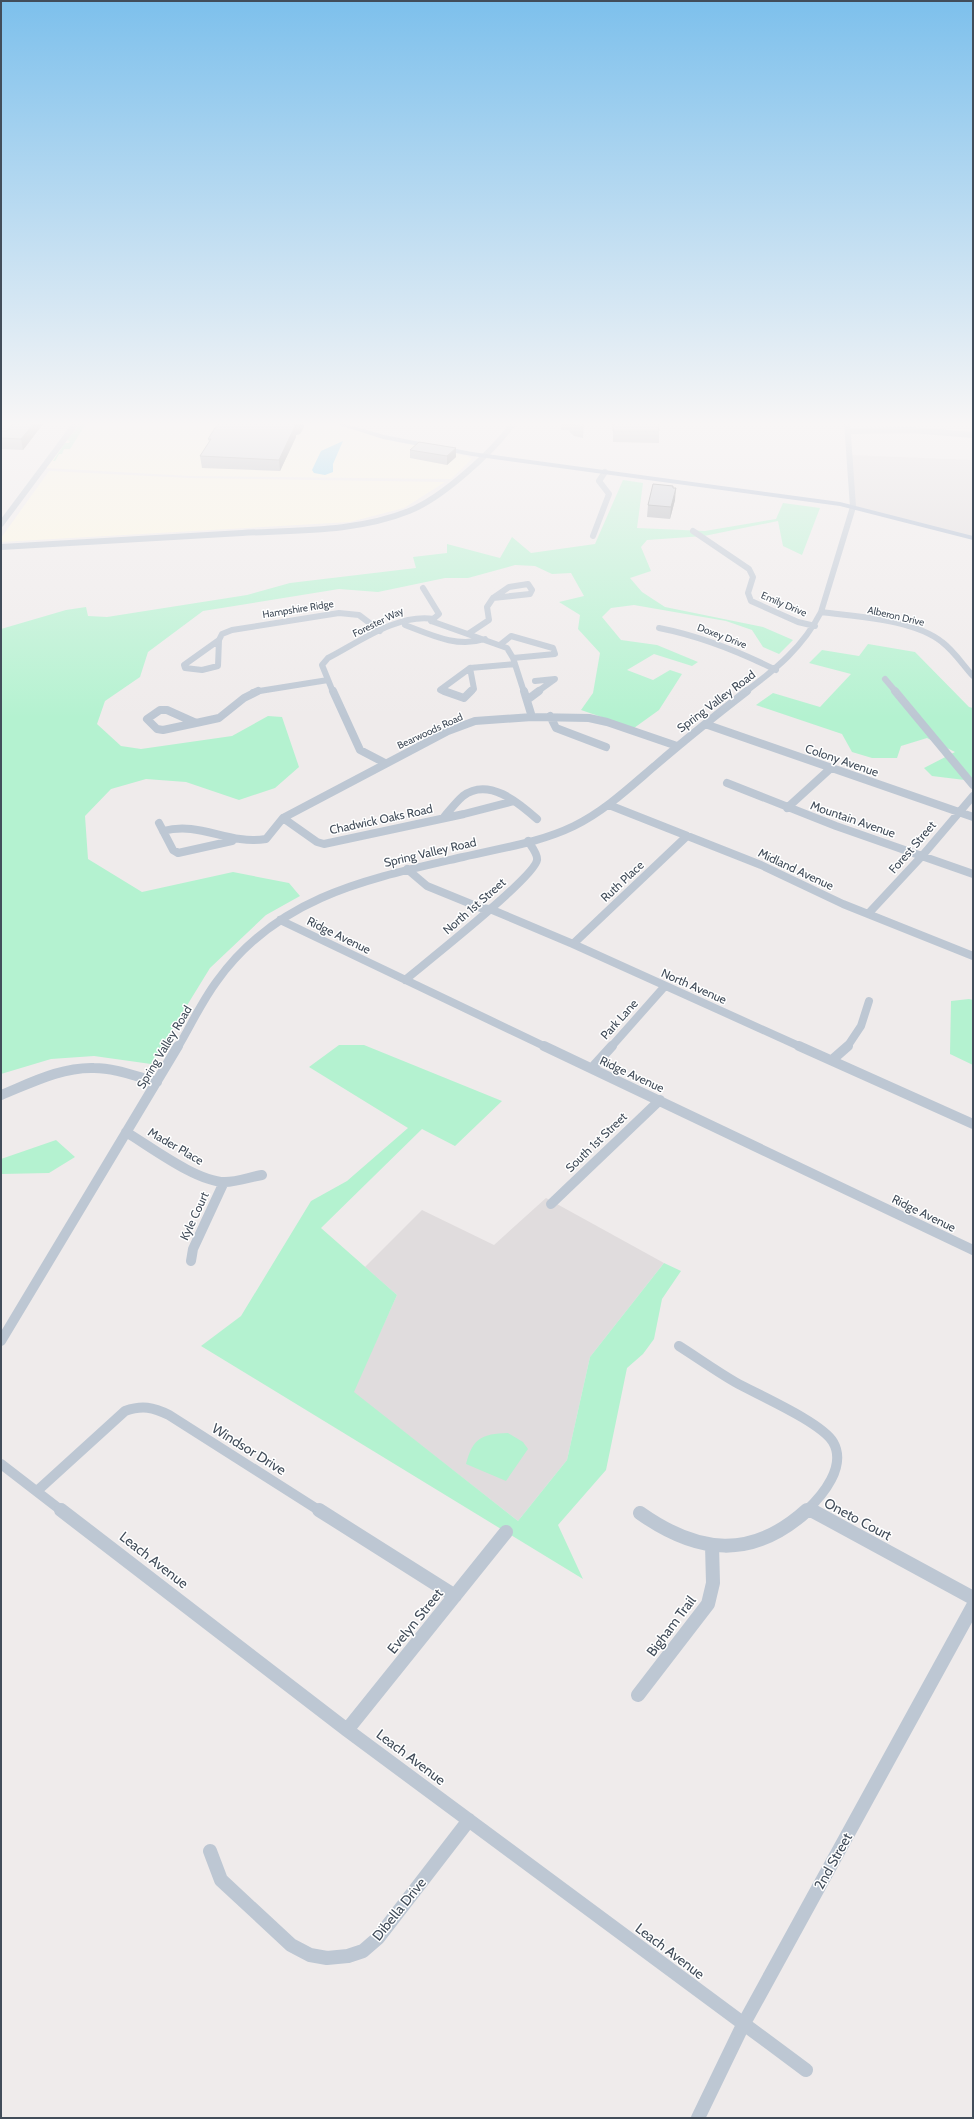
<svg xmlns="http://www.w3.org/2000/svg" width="974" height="2119" viewBox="0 0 974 2119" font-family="Cabin,sans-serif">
	<rect width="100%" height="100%" fill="#efebeb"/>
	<path fill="#fdf7e1" d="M81,422H324L397,442L467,456L472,459L451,479L191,476L46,468Z
		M49,471L189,478L445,482L404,508L350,522L1,542V538Z"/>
	<path fill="#e0dcdd" d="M850,455L973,460V539L853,507Z
		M546,1198L664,1263L590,1357L567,1460L518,1521L353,1392L397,1295L365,1267L422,1210L494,1245Z"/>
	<path fill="#b4f2d0" d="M82,422L86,424L70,449H64L62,454H59L55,461H53L65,443H69L70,441L67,440Z
		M623,480L643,483L637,528L705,531L776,519L783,503L820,508L802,555L783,546L778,521L704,536L647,540L641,547L651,571L630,578L642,592L665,607L763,627L793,640L779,654L763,647L752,630L726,621L634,605L611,608L602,617L621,640L657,645L698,662L692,666L654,654L627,670L653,680L670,670L682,674L659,710L634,728L581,710L593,693L600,653L578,629L580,615L559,602L584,596L571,573L552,574L535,566L515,565L468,578H445L378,592L339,589L203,611L148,652L140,677L105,701L97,724L121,746L141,749L232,736L268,716L282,717L299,767L275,788L239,800L186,782L146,779L111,789L85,816L88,859L142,892L233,872L289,883L300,896L266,915L210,968L151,1064L94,1056L51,1059L1,1074V629L66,610L86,607L88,616L107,617L247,595L290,583L416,568L413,557L447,553V544L500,558L512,537L531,553L595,544Z
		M868,644L915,652L969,707L973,708V781L932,776L924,768L955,752L927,738L901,746L897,758H872L852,752L842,734L756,705L773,693L820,707L851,674L809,663L822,650L859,656Z
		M969,999L973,1000V1065L950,1054L951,1001Z
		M339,1045H364L502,1101L455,1146L422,1129L321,1228L397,1295L354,1392L518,1521L567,1460L590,1357L664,1263L681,1271L662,1299L654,1339L643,1354L627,1368L606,1470L558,1525L583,1579L201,1346L241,1316L311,1201L347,1181L408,1128L309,1067Z
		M56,1140L75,1157L49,1173L1,1174V1159Z
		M508,1433L523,1442L528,1449L506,1481L466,1464C473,1438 481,1434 508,1433Z"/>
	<path fill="#7dd2f3" d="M343,441L333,464V472L325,475L314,473L312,470L321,451Z"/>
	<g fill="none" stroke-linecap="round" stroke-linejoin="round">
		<path stroke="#bdc7d3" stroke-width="6" d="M848,431L911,430L973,435
			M1,524L77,422
			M693,531L749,569L753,577L748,593L751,601L798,622L815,626
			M593,536L609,494L599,481L605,472
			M1,547C81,542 162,538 242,533C298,530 357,532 409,511C442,498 494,451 514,422
			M528,584L532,590L530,594L493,598L509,587Z
			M423,588L439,614L431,621
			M821,612C857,617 913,619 942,642C954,651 963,665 973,676
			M431,621L507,648L513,658L524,692
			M405,625C431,635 457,648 485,639
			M659,628C700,636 738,651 776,670
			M468,634L489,620L487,607L493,598
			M219,640L222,634L232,630L339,613L359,615L380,631
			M219,640L218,666L202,670L185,668L184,665Z
			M501,644L511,636L553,648L555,654L513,658
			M470,668L515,664
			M885,679L896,692
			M535,681L555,679L537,692
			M253,692L328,680
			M333,692L322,665L328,658C359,642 398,613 434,619
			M447,692L440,690L470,668L474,689L470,692
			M745,692C776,669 803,647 821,612L853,507L847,422"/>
		<path stroke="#bdc7d3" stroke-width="8" d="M333,691L360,750L385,763
			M444,691L464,698L471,691
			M524,691L532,717
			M895,691L973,785
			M527,700L539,691
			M160,710H167L196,723L163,730L157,729L147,719Z
			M550,716L556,728L606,747
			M196,723L219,718L244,698L258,691
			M705,724L973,817
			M727,783L836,826L973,874
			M609,805L761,865L843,904L973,956
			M787,808L831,768
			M444,817C450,810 456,802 463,796C488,777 518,802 537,819
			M283,818L317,842L324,844L464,814L514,801
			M159,823L173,850L178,853L232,841
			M163,831C201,821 227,845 266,839L283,818L448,731L475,721L532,717L589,718L607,722L677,746
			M407,869L427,886L481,908L490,909L573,944L801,1047
			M868,914L922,856L973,796
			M280,920L546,1047
			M573,944L687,836
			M405,980C424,964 535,877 537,860C538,854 531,846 528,841
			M178,1047C191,1025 202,1001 217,981C278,896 368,879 463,857C500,848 539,843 574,826C605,811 631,786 657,764C686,739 716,715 747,691
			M611,1047L665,986
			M847,1047L861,1026L869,1001"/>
		<path stroke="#bdc7d3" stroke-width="10" d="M544,1046L973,1250
			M799,1046L973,1124
			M832,1060L848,1046
			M592,1068L612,1046
			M1,1095C31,1083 61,1067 94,1068C116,1068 137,1077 157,1082
			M126,1132C151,1147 197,1182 225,1182C237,1182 250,1177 262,1175
			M551,1204L660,1100
			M191,1261L193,1249L224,1182
			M1,1341L178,1046
			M679,1346C698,1358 716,1371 735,1382C758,1395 821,1422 833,1442C847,1466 823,1495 806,1511
			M1,1464L62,1511
			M37,1491L125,1411C142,1405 153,1407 169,1415L320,1511
			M809,1509L812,1511"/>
		<path stroke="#bdc7d3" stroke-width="14" d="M61,1510L347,1730L806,2070
			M319,1510L455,1596
			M811,1510L973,1598
			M640,1513C698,1554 752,1560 807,1510
			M638,1695L708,1604L713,1583L712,1545
			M347,1730L506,1532
			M210,1851L221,1880L291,1945L310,1955L327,1958L348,1956L363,1951L378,1938L469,1820
			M698,2118L743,2025L973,1606"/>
		<path fill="#a8b8ce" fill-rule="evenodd" d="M330,422H339L384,435L472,452L840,502L973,536V540L840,506L472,456L383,439Z"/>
	</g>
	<path fill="#adb0b6" d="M561,422H584L583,438L574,436L568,430H561Z
		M613,422H658L659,431V443L613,442Z
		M43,424L23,450L1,449V431H7Z
		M304,427L300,434L296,435V437L280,471L202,468L200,456L209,442L208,439Z
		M410,450L456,457L447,465L410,458Z
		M673,488L675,500L670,519L647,517L648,505Z"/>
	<path fill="#8d9094" d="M35,422H43V424L23,450L21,439Z
		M300,422H304V427L300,434L296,435V437L280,471L279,460L293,424Z
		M456,448V457L447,465V456Z
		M676,488L675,500L670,519L671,507Z"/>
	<path fill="#c9cdd4" stroke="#8d9094" d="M14,422H35L21,439L1,438V431H7Z
		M219,422H300V423L293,424L295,426L279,460L200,456L211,439H208Z
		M571,422H584V427L574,425Z
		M613,422H658L659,431H613Z
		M419,442L456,448L447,456L410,450Z
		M653,484L673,486V488H676L671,507L648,505Z"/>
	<linearGradient id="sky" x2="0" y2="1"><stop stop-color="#7dc0ec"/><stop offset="0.59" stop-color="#f8f6f6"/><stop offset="1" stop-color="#f8f6f6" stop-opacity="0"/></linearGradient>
	<rect width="974" height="718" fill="url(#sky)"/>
	<g text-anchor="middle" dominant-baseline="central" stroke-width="3" stroke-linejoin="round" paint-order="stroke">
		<g font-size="10" fill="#424d5a" stroke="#fff">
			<text transform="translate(784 604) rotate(23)">Emily Drive</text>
			<text transform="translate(298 609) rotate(-9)">Hampshire Ridge</text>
			<text transform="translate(896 616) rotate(13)">Alberon Drive</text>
			<text transform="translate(378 622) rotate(-26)">Forester Way</text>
			<text transform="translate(722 636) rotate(21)">Doxey Drive</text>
			<text transform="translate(430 731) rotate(-25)">Bearwoods Road</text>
		</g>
		<g font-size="12" fill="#424d5a" stroke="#fff">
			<text transform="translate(716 701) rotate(-37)">Spring Valley Road</text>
			<text transform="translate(842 760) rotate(19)">Colony Avenue</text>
			<text transform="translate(381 819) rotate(-12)">Chadwick Oaks Road</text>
			<text transform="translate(853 819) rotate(19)">Mountain Avenue</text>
			<text transform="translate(912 847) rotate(-49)">Forest Street</text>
			<text transform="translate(430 852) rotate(-13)">Spring Valley Road</text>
			<text transform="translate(796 869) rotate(25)">Midland Avenue</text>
			<text transform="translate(622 881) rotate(-43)">Ruth Place</text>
			<text transform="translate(474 906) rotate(-41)">North 1st Street</text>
			<text transform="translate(339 935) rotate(26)">Ridge Avenue</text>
			<text transform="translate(694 986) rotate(24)">North Avenue</text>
			<text transform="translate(619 1019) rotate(-48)">Park Lane</text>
			<text transform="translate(164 1047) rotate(-59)">Spring Valley Road</text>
			<text transform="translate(632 1074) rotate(25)">Ridge Avenue</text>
			<text transform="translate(596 1142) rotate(-44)">South 1st Street</text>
			<text transform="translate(176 1146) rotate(30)">Mader Place</text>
			<text transform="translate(924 1213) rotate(26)">Ridge Avenue</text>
			<text transform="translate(194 1216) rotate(-65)">Kyle Court</text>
		</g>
		<g font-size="14" fill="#424d5a" stroke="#fff">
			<text transform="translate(249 1449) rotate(32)">Windsor Drive</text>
			<text transform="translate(858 1519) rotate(28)">Oneto Court</text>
			<text transform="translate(154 1560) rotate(38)">Leach Avenue</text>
			<text transform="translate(415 1621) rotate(-51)">Evelyn Street</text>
			<text transform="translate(671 1626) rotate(-53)">Bigham Trail</text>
			<text transform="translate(411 1757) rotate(37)">Leach Avenue</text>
			<text transform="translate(833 1861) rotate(-61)">2nd Street</text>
			<text transform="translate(399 1909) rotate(-51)">Dibella Drive</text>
			<text transform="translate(670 1951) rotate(37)">Leach Avenue</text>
		</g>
	</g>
	<rect width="974" height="2119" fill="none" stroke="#424d5a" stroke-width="4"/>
</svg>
